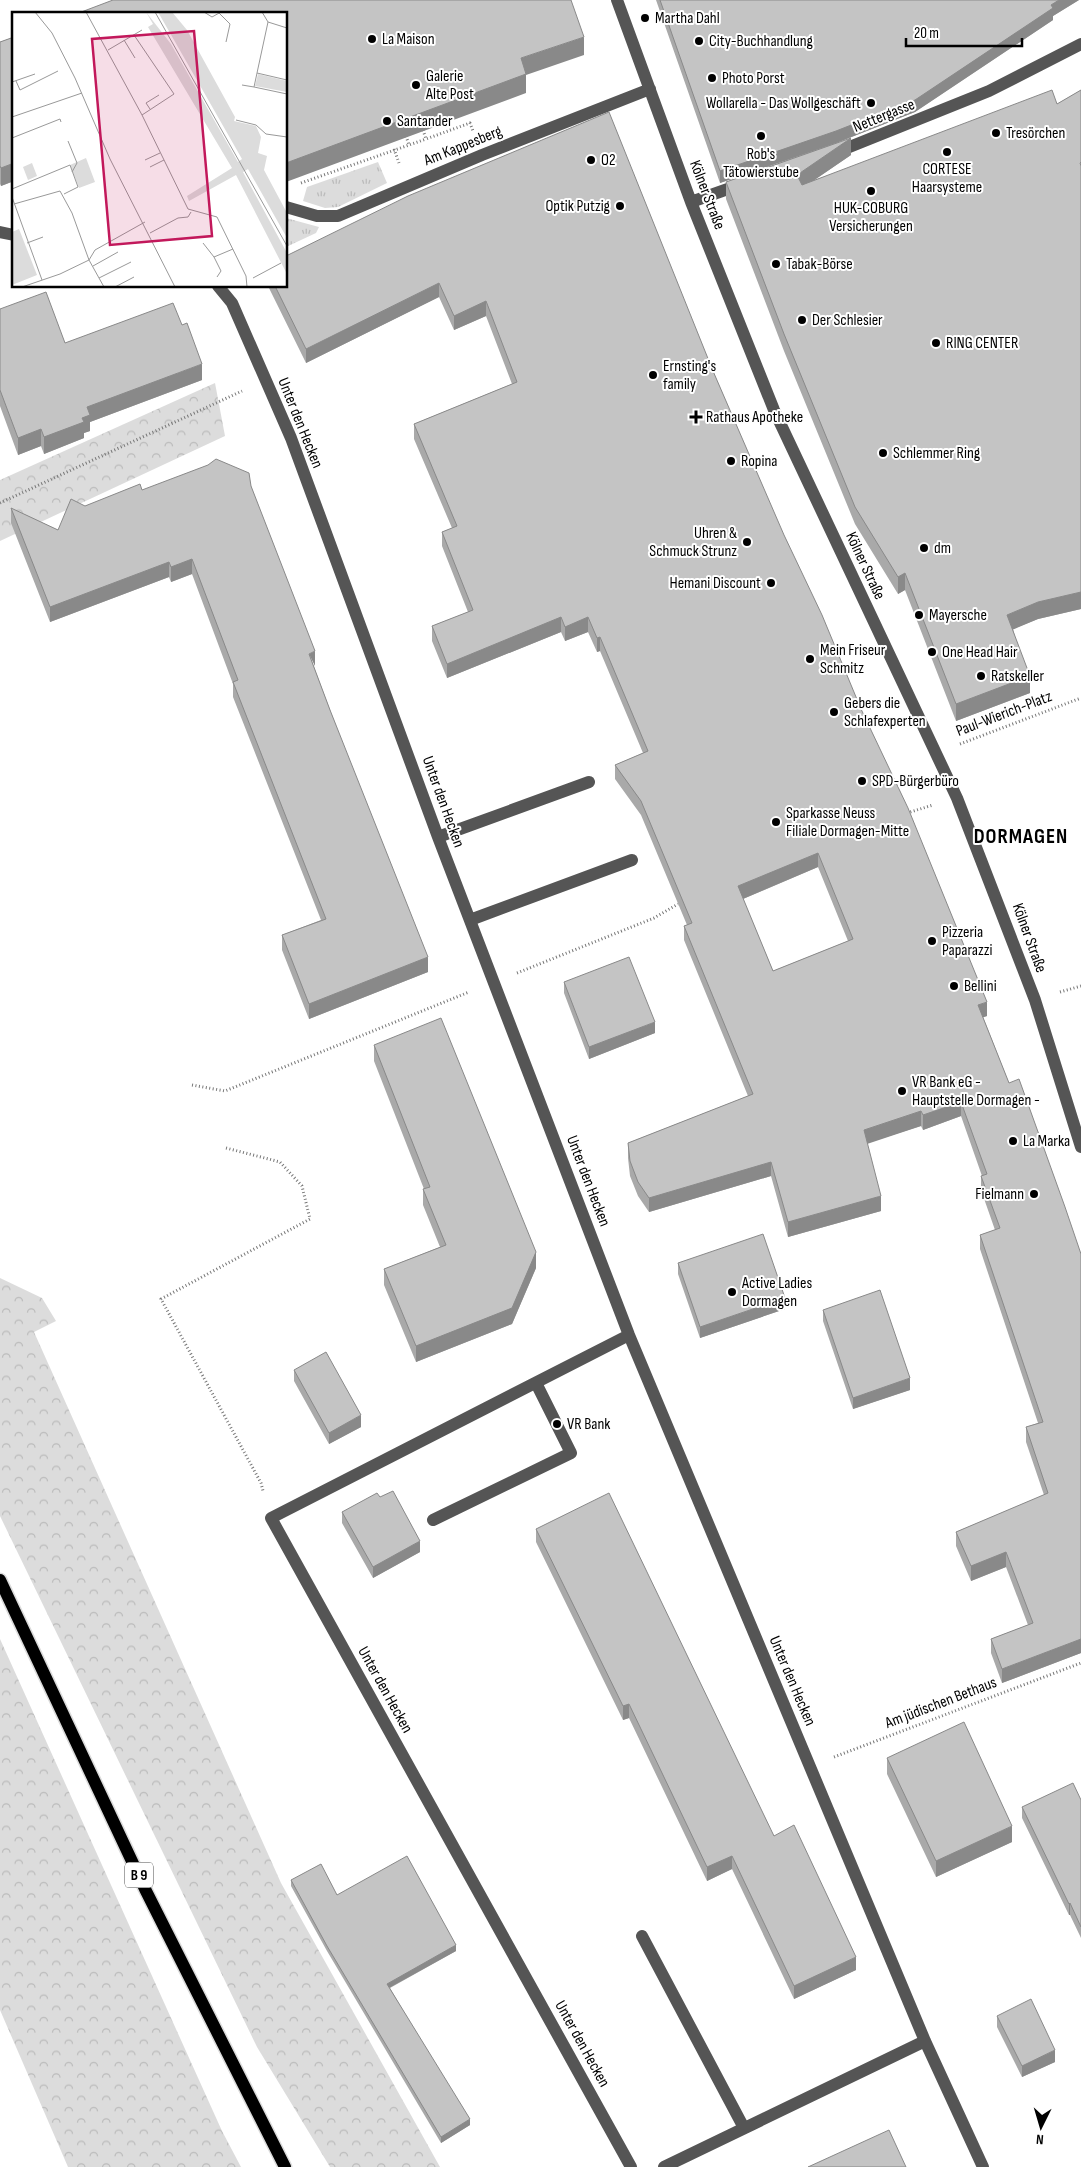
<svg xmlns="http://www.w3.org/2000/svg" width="1081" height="2167" viewBox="0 0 1081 2167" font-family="'Sofia Sans Condensed',sans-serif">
	<defs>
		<pattern id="grass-tufts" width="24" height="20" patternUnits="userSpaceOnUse" patternTransform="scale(1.25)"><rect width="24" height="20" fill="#dcdcdc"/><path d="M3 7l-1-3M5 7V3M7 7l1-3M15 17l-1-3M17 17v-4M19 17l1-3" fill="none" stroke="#bbb"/></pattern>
		<pattern id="forest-crowns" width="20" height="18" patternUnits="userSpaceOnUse" patternTransform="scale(1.25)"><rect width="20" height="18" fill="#dcdcdc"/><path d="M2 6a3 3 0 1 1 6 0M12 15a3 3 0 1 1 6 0" fill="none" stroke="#bbb"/></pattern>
	</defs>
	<rect width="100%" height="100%" fill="#fff"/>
	<path fill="url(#grass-tufts)" d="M378,162L387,183L338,207L325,208L303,201L307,187Z
		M286,218L319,227L316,233L286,247Z"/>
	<path fill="url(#forest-crowns)" d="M215,383L225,436L0,541V480Z
		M0,1278L42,1298L56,1321L34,1332L281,1883L440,2167H330L257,2047L0,1516Z
		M0,1639L222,2131L241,2167H68L0,2010Z"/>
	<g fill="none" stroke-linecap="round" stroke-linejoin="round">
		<defs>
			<path id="major" d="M0,1580L145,1889L285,2167"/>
		</defs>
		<use href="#major" stroke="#dbdbdb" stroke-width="15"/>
		<path stroke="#777" stroke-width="3" stroke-dasharray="1 2.5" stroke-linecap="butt" d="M423,130L426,139L470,123L473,131
			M406,136L409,145L426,139
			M394,149L399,163
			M301,183L409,145
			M0,503L242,391
			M960,744L1081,698
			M907,813L933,805
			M517,973L654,918L678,904
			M1060,992L1081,986
			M192,1085L225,1091L469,992
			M226,1148L280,1162L302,1186L310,1219L161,1299L261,1483L263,1491
			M834,1757L1081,1663"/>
		<path stroke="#555" stroke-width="12" d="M617,0L691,202L774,410L957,798L1035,1000L1081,1147
			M837,152L989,91L1081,44
			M691,202L742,184
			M286,207L317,216H338L482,155L650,89
			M0,232L14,235
			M218,286L232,303L291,438L438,837L629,1335L925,2041L983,2167
			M438,837L589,782
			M470,920L632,860
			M629,1335L271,1518L631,2167
			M433,1520L571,1453L536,1383
			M642,1936L744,2128
			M664,2167L925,2041"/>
		<use href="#major" stroke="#000" stroke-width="12"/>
	</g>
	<path fill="#a9a9a9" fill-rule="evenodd" d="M656,0H1079L1053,16V20L915,112L839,142L851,155L814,180L1057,104L1081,90V609L1038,619L1013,629L1030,693L956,721L905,590L898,594L855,524L784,351L726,199V182L808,153L720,183Z
		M14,37V181L1,186L0,184V42Z
		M408,196L713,371L987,1016L983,1017L1009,1083L1081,1254V1653L1002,1683L991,1653V1639L1028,1625L1006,1567L971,1581L956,1546V1532L1044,1495L1026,1442V1427L1038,1423L980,1249V1235L995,1230L981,1190V1176H982L961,1116L923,1130L921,1126L867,1143L881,1211L788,1237L771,1176L649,1212L638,1196L630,1176L628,1158V1143L748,1096L684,940V926L687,925L641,815L615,779V765L643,753L600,651L597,652L588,632L565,641L561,632L447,678L432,641V626L468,612L442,546V532L452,528L414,439V424L512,384L486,316L454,330L439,297L306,363L268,286H286ZM818,867L848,941L773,971L743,899Z
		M0,309L65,343L202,380L90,422V431L84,433V438L44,454L41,446L18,455L0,406Z
		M251,486L314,667L428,972L309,1019L282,950V935L321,920L233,697V684L192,574L171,582L169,577L50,622L11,523V508L58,530L85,506L142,490Z
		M564,982L655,1033L589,1059L564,993Z
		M374,1045L536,1268L512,1324L416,1362L384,1285V1269L440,1247L423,1205V1189H424L374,1061Z
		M678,1263L785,1309L700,1338L678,1274Z
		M823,1310L910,1390L853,1409L823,1321Z
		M294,1370L361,1427L329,1444L294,1381Z
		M380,1497L420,1552L373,1578L342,1523V1512Z
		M536,1529L774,1836L856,1970L794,1999L732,1869L707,1881L629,1718L623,1720L536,1542Z
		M887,1758L1012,1842L936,1877L887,1774Z
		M1081,1800V1938L1070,1915H1069L1022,1818V1807Z
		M291,1880L337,1895L456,1951L390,1988L470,2125L441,2143L327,1951L291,1886Z
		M997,2016L1055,2062L1022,2077L997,2027Z"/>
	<path fill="#898989" d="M1059,0H1079L1053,16V20L915,112L836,143L720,183V171L1051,5Z
		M584,37V55L526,75V93L286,182V163L521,58Z
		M851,138V155L797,192V175Z
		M14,163V181L1,186V168Z
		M439,283V297L306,363V349Z
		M486,301V316L454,330V316Z
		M202,364V380L90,422V431L84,433V438L44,454V437L82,418L87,407Z
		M41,429V446L18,455V438Z
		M192,559V574L171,582V567Z
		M169,562V577L50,622V607Z
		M905,573V590L898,594V577Z
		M1081,592V609L1038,619L1007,632V615L1038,602Z
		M561,617V632L447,678V664Z
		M588,617V632L565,641V627Z
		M600,637V651L597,652V638Z
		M315,651V666L309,654Z
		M1030,676V693L956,721V704Z
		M818,853V867L738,901V886Z
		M428,957V972L309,1019V1004Z
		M987,1002V1016L978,1019V1005Z
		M655,1022V1033L589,1059V1047Z
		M961,1102V1116L923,1130V1115Z
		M921,1111V1126L864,1145V1130Z
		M771,1162V1176L649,1212V1198Z
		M881,1196V1211L788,1237V1222Z
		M536,1252V1268L512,1324L416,1362V1346Z
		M785,1298V1309L700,1338V1327Z
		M910,1378V1390L853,1409V1398Z
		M361,1415V1427L329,1444V1433Z
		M420,1541V1552L373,1578V1567Z
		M1006,1552V1567L971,1581V1566Z
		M1081,1639V1653L1002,1683V1669Z
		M629,1704V1718L623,1720V1706Z
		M1012,1826V1842L936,1877V1861Z
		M732,1856V1869L707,1881V1867Z
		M1070,1903V1915H1069V1904Z
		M456,1945V1951L387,1989V1984Z
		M856,1957V1970L794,1999V1986Z
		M1055,2050V2062L1022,2077V2066Z
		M470,2119V2125L441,2143V2137Z"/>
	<path fill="#c4c4c4" stroke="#898989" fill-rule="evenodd" d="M113,0H571L584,37L521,58L526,74L286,163V14H76Z
		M660,0H1059L1051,5L1053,8L915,100L836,131L720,171Z
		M14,37V163L1,168L0,166V42Z
		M1052,90L1057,104L1081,90V162L1080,163L1081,166V592L1038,602L1007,615L1030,676L956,704L905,573L898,577L855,507L784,334L726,182L851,138L797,175L802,185Z
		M609,112L713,371L784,535L822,615L861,709L908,808L987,1002L978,1005L1009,1083L1019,1079L1065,1207L1081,1254V1639L1002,1669L991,1639L1033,1623L1006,1552L971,1566L956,1532L1048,1493L1026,1427L1043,1422L980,1235L1000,1228L981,1176L987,1174L961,1102L923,1115L921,1111L864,1130L881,1196L788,1222L771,1162L649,1198L638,1182L630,1161L628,1143L753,1094L684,926L692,923L641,801L615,765L648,751L600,637L597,638L588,617L565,627L561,617L447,664L432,626L473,610L442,532L457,526L414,424L517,382L486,301L454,316L439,283L306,349L275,286H286V256L408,196ZM818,853L853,939L773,971L738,886Z
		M46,292L65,343L173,303L182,325L187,323L202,364L87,407L90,415L82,418L84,422L44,437L41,429L18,438L0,390V309Z
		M216,459L249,473L251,486L315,651L309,654L330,710L428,957L309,1004L282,935L326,919L233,682L238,680L192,559L171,567L169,562L50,607L11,508L58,530L71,499L85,506L140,484L142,490L208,465Z
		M629,957L655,1022L589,1047L564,982Z
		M441,1018L536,1252L512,1308L416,1346L384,1269L446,1245L423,1189L430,1187L374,1045Z
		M763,1234L785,1298L700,1327L678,1263Z
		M880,1290L910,1378L853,1398L823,1310Z
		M326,1352L361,1415L329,1433L294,1370Z
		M393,1491L420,1541L373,1567L342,1512L377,1493L380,1497Z
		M609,1493L774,1836L794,1825L856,1957L794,1986L732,1856L707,1867L629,1704L623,1706L536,1529Z
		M964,1722L1012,1826L936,1861L887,1758Z
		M1073,1783L1081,1800V1927L1070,1903L1069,1904L1022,1807Z
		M407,1856L456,1945L387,1984L470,2119L441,2137L327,1946L291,1880L321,1864L337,1895Z
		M1031,1999L1055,2050L1022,2066L997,2016Z
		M889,2130L906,2167H808Z"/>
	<g fill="#000" stroke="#fff" stroke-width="2">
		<circle cx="645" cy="18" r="5"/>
		<circle cx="372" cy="39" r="5"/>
		<circle cx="699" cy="41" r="5"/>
		<circle cx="712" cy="78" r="5"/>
		<circle cx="416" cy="85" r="5"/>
		<circle cx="871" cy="103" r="5"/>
		<circle cx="387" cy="121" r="5"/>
		<circle cx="996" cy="133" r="5"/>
		<circle cx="761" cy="136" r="5"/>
		<circle cx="947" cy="152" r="5"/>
		<circle cx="591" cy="160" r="5"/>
		<circle cx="871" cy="191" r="5"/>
		<circle cx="620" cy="206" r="5"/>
		<circle cx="776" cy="264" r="5"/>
		<circle cx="802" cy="320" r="5"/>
		<circle cx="936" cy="343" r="5"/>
		<circle cx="653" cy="375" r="5"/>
		<path d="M693.5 409.5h5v5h5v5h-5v5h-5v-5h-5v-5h5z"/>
		<circle cx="883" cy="453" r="5"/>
		<circle cx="731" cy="461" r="5"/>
		<circle cx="747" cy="542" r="5"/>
		<circle cx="924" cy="548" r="5"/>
		<circle cx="771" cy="583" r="5"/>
		<circle cx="919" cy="615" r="5"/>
		<circle cx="932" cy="652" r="5"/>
		<circle cx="810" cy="659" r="5"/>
		<circle cx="981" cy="676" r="5"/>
		<circle cx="834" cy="712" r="5"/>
		<circle cx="862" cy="781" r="5"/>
		<circle cx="776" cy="822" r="5"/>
		<circle cx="932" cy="941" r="5"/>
		<circle cx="954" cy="986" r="5"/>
		<circle cx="902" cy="1091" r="5"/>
		<circle cx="1013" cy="1141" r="5"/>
		<circle cx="1034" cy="1194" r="5"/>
		<circle cx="732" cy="1292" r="5"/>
		<circle cx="557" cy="1424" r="5"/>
	</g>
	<g text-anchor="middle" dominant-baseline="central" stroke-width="4" stroke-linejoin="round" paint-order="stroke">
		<rect fill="#fff" stroke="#4c4c4c" stroke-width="1" x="125" y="1862.5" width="28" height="25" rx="4"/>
		<g font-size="15" font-weight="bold" fill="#000">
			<text x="139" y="1875">B 9</text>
		</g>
		<g font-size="16" fill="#000" stroke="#fff" text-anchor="start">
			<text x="655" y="18">Martha Dahl</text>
			<text x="382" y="39">La Maison</text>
			<text x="709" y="41">City-Buchhandlung</text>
			<text x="426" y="76">Galerie<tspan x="426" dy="18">Alte Post</tspan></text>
			<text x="722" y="78">Photo Porst</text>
			<text x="861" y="103" text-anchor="end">Wollarella - Das Wollgeschäft</text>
			<text x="397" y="121">Santander</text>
			<text x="1006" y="133">Tresörchen</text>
			<text x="761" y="154" text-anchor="middle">Rob's<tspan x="761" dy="18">Tätowierstube</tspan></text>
			<text x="601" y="160">O2</text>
			<text x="947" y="169" text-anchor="middle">CORTESE<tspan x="947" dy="18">Haarsysteme</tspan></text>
			<text x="610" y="206" text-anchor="end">Optik Putzig</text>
			<text x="871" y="208" text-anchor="middle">HUK-COBURG<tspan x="871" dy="18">Versicherungen</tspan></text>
			<text x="786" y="264">Tabak-Börse</text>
			<text x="812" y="320">Der Schlesier</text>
			<text x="946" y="343">RING CENTER</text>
			<text x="663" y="366">Ernsting's<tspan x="663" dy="18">family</tspan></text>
			<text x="706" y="417">Rathaus Apotheke</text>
			<text x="893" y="453">Schlemmer Ring</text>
			<text x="741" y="461">Ropina</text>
			<text x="737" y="533" text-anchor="end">Uhren &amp;<tspan x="737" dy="18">Schmuck Strunz</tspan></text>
			<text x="934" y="548">dm</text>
			<text x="761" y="583" text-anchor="end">Hemani Discount</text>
			<text x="929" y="615">Mayersche</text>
			<text x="820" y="650">Mein Friseur<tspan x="820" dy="18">Schmitz</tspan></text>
			<text x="942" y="652">One Head Hair</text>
			<text x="991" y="676">Ratskeller</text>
			<text x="844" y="703">Gebers die<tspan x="844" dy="18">Schlafexperten</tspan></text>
			<text x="872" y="781">SPD-Bürgerbüro</text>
			<text x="786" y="813">Sparkasse Neuss<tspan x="786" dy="18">Filiale Dormagen-Mitte</tspan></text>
			<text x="942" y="932">Pizzeria<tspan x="942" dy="18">Paparazzi</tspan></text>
			<text x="964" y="986">Bellini</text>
			<text x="912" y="1082">VR Bank eG -<tspan x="912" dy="18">Hauptstelle Dormagen -</tspan></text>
			<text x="1023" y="1141">La Marka</text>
			<text x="1024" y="1194" text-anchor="end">Fielmann</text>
			<text x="742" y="1283">Active Ladies<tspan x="742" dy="18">Dormagen</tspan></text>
			<text x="567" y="1424">VR Bank</text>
		</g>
		<g font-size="16" fill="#000" stroke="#fff">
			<text transform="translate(884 116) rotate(-22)">Nettergasse</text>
			<text transform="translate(463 146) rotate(-22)">Am Kappesberg</text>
			<text transform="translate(707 195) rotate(69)">Kölner Straße</text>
			<text transform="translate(300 423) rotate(68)">Unter den Hecken</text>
			<text transform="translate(865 566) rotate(65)">Kölner Straße</text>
			<text transform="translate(1004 714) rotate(-21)">Paul-Wierich-Platz</text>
			<text transform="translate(443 802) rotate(70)">Unter den Hecken</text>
			<text transform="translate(1029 938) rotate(70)">Kölner Straße</text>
			<text transform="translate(588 1181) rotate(69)">Unter den Hecken</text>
			<text transform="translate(792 1681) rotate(67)">Unter den Hecken</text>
			<text transform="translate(385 1690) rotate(61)">Unter den Hecken</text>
			<text transform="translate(941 1703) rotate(-21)">Am jüdischen Bethaus</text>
			<text transform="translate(582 2044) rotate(61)">Unter den Hecken</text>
		</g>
		<g font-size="21" font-weight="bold" letter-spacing="1" fill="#000" stroke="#fff">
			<text x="1021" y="836">DORMAGEN</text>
		</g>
	</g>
	<g transform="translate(12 12)">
		<rect width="275" height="275" fill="#fff"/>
		<path d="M74,146L83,170L67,176L58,153ZM20,151L25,164L16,168L11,155Z" fill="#dcdcdc"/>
		<path d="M134,0L159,32L226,150L230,147L146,0H160L175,18L223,105L222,109L244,114L249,125L246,141L255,144L252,158L275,201V226L236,157L231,160L275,241V262L224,163L177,189L175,184L220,156L136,15L141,12Z" fill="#dcdcdc"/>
		<path d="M7,217L25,263L0,273V220Z" fill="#dcdcdc"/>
		<path d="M246,62L275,69V80L243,74Z" fill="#dcdcdc"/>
		<path fill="none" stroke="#999" stroke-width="1" d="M23,0L40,21L63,66L98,147L163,275M74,0L130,103L176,197L205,205L234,264L235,275M143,0L275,234M192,0L200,5L209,0M207,1L218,12L214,30M256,10L275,16M122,23L162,82L130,103M112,28L123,46M96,38L130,18M245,61L256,10L250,0M4,69L8,78L46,59M0,70L23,62M230,73L242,75L245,61L275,68M242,75L275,82M138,97L134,91L147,83M0,105L70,81M224,108L244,113L254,122L275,125M0,126L48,107L49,110M56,129L65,151L60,160M133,148L148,141M138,155L152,148M0,177L58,153L66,175L52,182M48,179L60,201L77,248L92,275M0,185L30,268M2,192L48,179M138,221L166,206L176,205L179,200M15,231L31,225M191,231L202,245L221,237M202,245L209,259L205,265M77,248L83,238L133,210M81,254L106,240M87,266L119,250M241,266L269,251M10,275L48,262L77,248M103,275L122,265"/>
		<path fill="#c2185b" fill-opacity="0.15" stroke="#c2185b" stroke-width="2.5" d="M182,19L200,224L98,233L80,27Z"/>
		<rect width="275" height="275" fill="none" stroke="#000" stroke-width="2.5"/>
	</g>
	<g transform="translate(1041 2127) rotate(185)" stroke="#ffffff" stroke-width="4" paint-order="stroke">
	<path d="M0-4L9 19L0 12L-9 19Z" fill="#000000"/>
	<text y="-8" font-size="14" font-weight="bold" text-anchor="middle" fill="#000000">N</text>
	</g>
	<path d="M906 38v8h116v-8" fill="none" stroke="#000000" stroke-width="2.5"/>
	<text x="914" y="38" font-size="15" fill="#000000" stroke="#ffffff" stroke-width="4" paint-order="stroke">20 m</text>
</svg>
